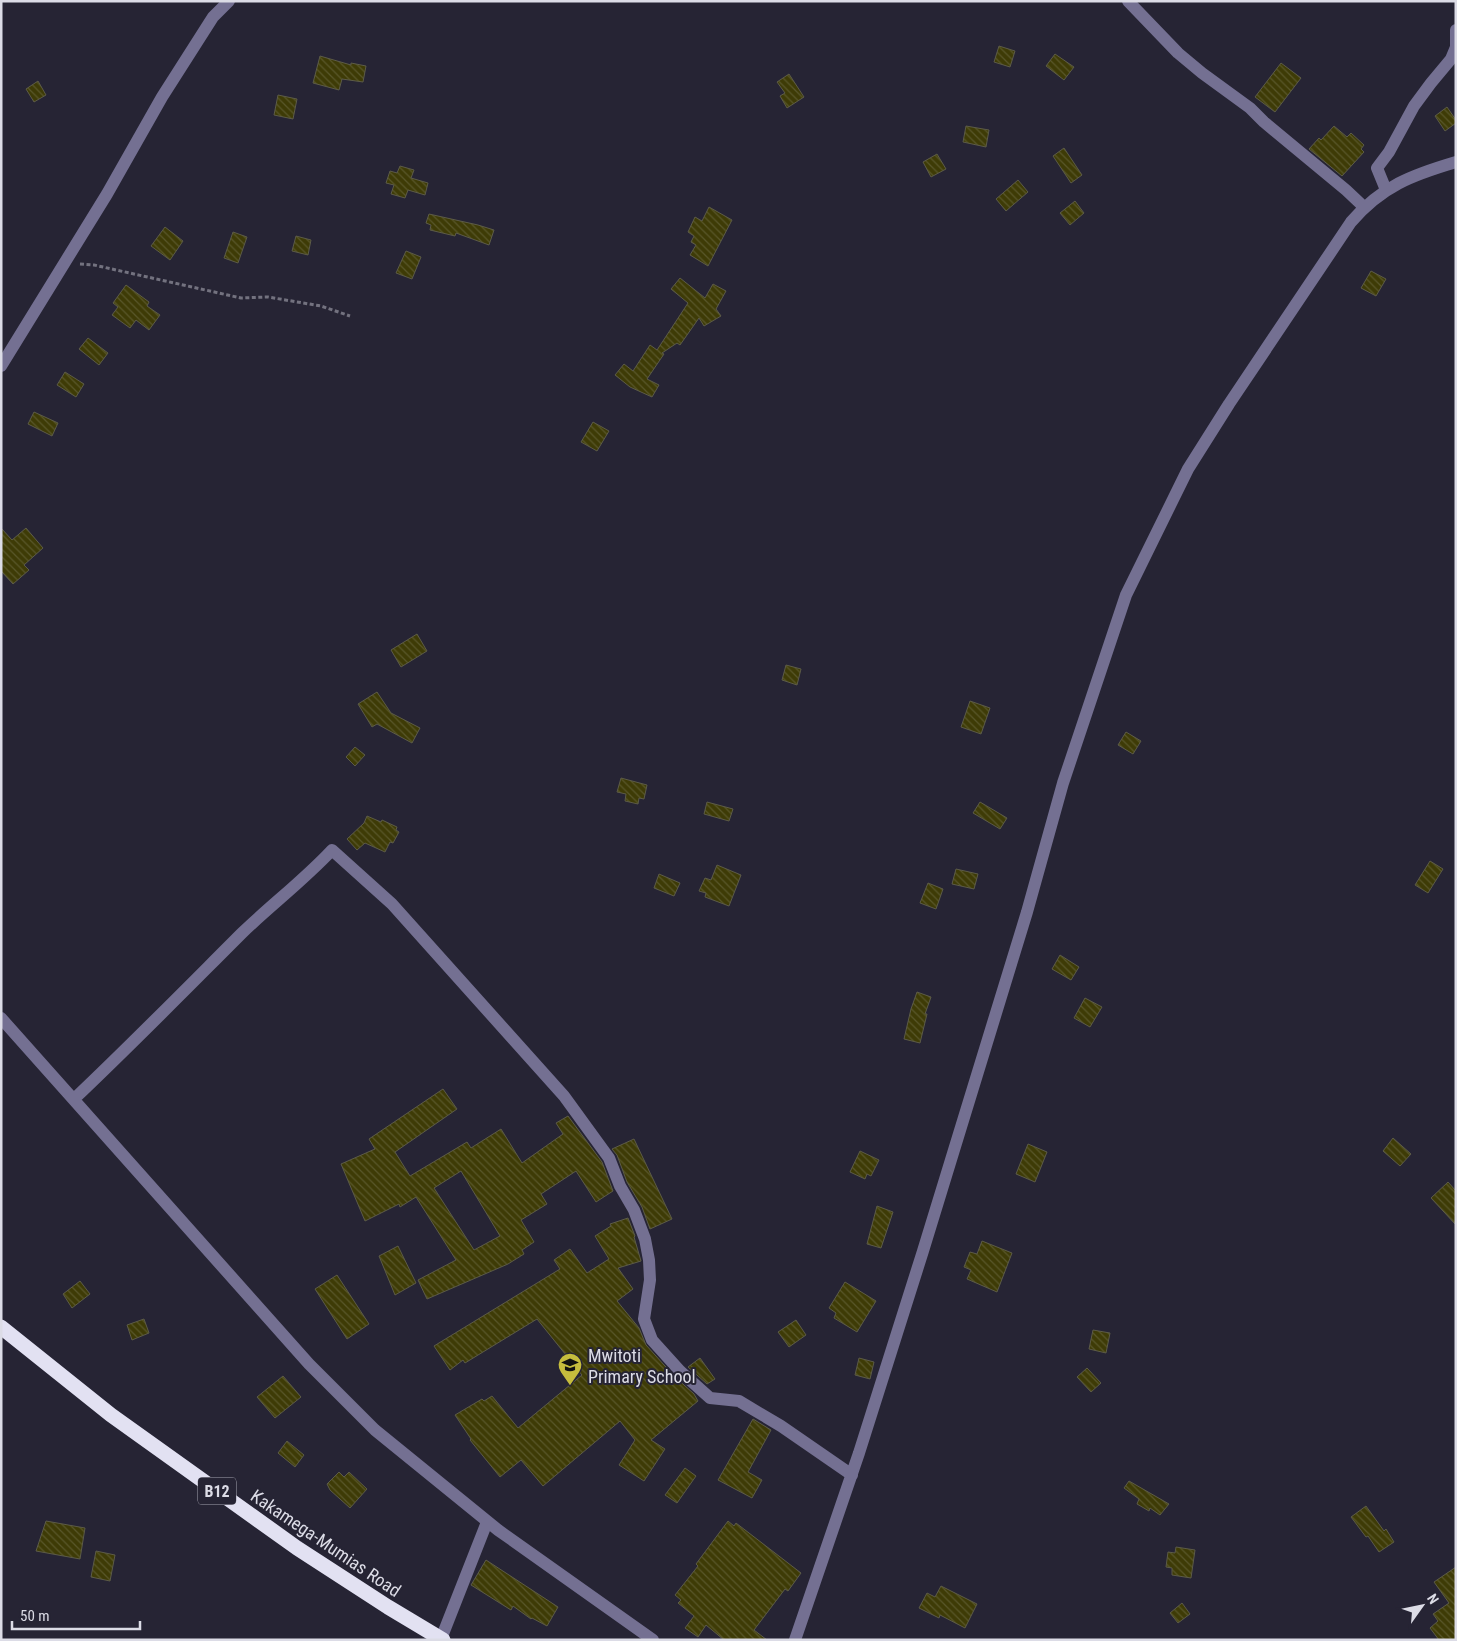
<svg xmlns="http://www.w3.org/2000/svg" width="1457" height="1641" viewBox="0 0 1457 1641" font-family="'Roboto Condensed',sans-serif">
	<defs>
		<pattern id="building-back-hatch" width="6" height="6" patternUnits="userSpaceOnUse" patternTransform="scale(1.25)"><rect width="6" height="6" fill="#3e3b06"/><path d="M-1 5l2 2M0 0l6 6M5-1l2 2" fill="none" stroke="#59572a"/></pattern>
	</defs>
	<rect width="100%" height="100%" fill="#262434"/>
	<path fill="url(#building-back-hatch)" stroke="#5c5b48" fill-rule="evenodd" d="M999,46L1015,51L1010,67L994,62Z
		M1055,54L1074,67L1064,80L1046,66Z
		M320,56L351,65V63L366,66L363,82L342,79L339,90L313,83Z
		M1281,63L1301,78L1275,112L1255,97Z
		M789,74L804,97L787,108L780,96L785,93L777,82Z
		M38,81L46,95L34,102L26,89Z
		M278,95L297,99L293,119L274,115Z
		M1447,107L1456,120V123L1445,131L1435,116Z
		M966,126L989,130L986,147L963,142Z
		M1334,126L1347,137L1351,133L1364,145L1361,149L1364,152L1342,176L1309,149L1319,138L1321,140Z
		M1064,148L1082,175L1071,183L1053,156Z
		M937,154L946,169L931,177L923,162Z
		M400,166L414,170L411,178L428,183L425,195L408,190L405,198L391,194L394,185L386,183L390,171L397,173Z
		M1018,180L1028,192L1006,211L996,199Z
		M1075,201L1084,213L1070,225L1060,213Z
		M709,207L732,220L708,266L690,255L696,245L691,242L694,236L688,232L695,217L702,221Z
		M429,214L478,225L494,230L489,245L456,233L455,236L430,230L431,225L426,223Z
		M165,227L183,241L170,260L151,246Z
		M233,232L247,237L238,263L224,258Z
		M296,236L311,240L308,255L292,251Z
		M406,251L421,257L412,279L396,273Z
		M1371,271L1386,279L1376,296L1361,288Z
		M680,278L705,298L713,284L726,291L716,309L721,316L704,326L699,318L680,345L677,343L662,353L664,354L647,379L659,385L652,397L630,387L615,375L624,364L633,371L650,345L657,350L688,303L671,289Z
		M126,285L149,302L147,306L160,315L149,330L136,320L130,328L112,315L118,307L113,303Z
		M88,338L108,353L99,365L79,349Z
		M65,372L84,384L76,397L57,385Z
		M34,412L58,423L52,436L28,424Z
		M593,422L609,431L597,451L581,442Z
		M1,528L12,540L26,528L43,548L24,565L29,570L13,584L1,571Z
		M417,634L427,651L401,667L391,650Z
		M786,665L801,669L797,685L782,680Z
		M377,692L391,713L420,728L412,743L377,724L372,727L358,704Z
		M970,701L990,708L981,734L961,727Z
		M1126,732L1141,741L1133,754L1118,745Z
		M355,747L365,755L355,766L346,757Z
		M621,778L647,785L644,799L639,798L638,804L625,801L626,794L617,792Z
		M707,802L733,809L729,821L704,814Z
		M980,802L1007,818L1000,829L973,813Z
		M367,816L381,822L382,820L397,827L396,830L399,832L393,843L390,842L385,852L365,843L357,850L347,839L364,823Z
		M1430,861L1443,869L1428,893L1415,885Z
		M717,865L741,875L729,906L705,897L706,893L699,891L705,878L711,880Z
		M956,869L978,874L974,889L952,884Z
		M659,874L680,883L674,896L654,888Z
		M928,883L943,889L936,909L920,903Z
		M1060,955L1079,967L1071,980L1052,969Z
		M917,992L931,997L925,1014H927L920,1043L904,1039L911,1009Z
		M1085,998L1102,1007L1090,1027L1074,1018Z
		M443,1089L457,1109L395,1152L410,1176L467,1142L471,1148L501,1129L522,1163L563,1134L556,1123L568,1116L602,1162L613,1191L596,1202L576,1171L541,1194L547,1204L521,1220L534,1242L522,1250L524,1254L508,1264L427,1299L418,1280L456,1260L416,1197L400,1207L399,1204L365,1221L341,1164L375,1149L369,1139ZM461,1171L500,1236L474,1250L434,1188Z
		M1393,1138L1411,1154L1400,1166L1383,1151Z
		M634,1139L672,1219L650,1229L642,1207L627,1182L617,1155L612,1149Z
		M1028,1144L1047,1152L1035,1182L1016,1174Z
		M860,1151L879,1160L871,1176L867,1174L865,1179L850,1172Z
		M1448,1182L1456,1191V1225L1431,1198Z
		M877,1206L893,1212L881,1248L867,1244Z
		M628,1218L635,1236L634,1237L641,1261L618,1268L633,1289L617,1301L639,1328L646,1345L674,1376L694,1394L698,1401L651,1440L665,1449L644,1481L619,1465L635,1440L620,1421L543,1486L521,1460L500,1477L470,1440L471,1439L455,1415L482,1399L484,1401L492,1396L518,1428L582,1375L537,1319L465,1363L463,1360L450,1370L434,1346L560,1269L554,1260L570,1249L587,1273L609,1259L595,1236L611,1226L610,1224Z
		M982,1241L1012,1253L997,1292L967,1279L971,1270L964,1267L970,1252L977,1254Z
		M398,1246L416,1283L395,1295L379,1256Z
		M337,1275L369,1324L347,1339L315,1289Z
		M80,1281L90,1294L72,1308L63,1294Z
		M845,1282L876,1301L857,1332L834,1318L836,1313L829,1308Z
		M144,1319L149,1333L132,1340L127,1325Z
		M796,1320L806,1335L789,1347L778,1332Z
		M1093,1330L1110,1333L1106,1353L1089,1349Z
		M700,1358L715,1379L707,1384L688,1367Z
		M859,1358L874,1362L870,1379L855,1375Z
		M1087,1368L1101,1383L1091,1392L1077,1377Z
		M283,1376L301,1397L275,1418L257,1397Z
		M753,1419L771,1430L748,1472L762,1480L752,1498L718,1480Z
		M287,1441L304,1455L295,1467L278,1453Z
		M685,1468L696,1476L677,1503L665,1495Z
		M339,1472L344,1477L349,1472L367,1489L350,1508L330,1490L327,1484Z
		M1129,1481L1169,1504L1160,1515L1150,1508L1149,1511L1137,1504L1139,1499L1124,1488Z
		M1366,1506L1384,1531L1386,1529L1394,1542L1379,1552L1368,1536L1366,1537L1351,1517Z
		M46,1521L85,1528L80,1559L36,1551Z
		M728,1521L734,1526L736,1523L801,1573L788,1591L785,1589L754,1630L767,1640H724L706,1625L698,1637L685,1628L694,1616L678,1603L681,1600L675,1595L698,1566L696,1564Z
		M1176,1547L1195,1550L1191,1578L1172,1575V1568L1166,1567L1168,1552L1175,1553Z
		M96,1551L115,1555L110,1581L91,1577Z
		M486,1560L558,1607L547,1626L532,1618L531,1619L513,1606L511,1610L471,1585Z
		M1456,1567V1640H1439L1430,1628L1438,1621L1433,1614L1449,1603L1434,1582Z
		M941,1586L977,1604L965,1628L940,1615L939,1618L919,1608L927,1593L935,1597Z
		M1182,1603L1190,1614L1178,1623L1170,1613Z"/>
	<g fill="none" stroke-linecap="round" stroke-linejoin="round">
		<path stroke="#73727f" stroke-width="3" stroke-dasharray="4 2.5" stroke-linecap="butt" d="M80,264L94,265L241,298L268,297L321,306L350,316"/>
		<path stroke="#747092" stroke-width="12" d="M1128,1L1178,53L1202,73L1250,108L1264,122L1346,190L1364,207
			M1386,190L1377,168L1389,152L1414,106L1431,83L1451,59L1456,47V30
			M1,366L107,194L162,97L213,17L229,1
			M1,1018L309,1364L375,1430L498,1530L653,1640
			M74,1099C131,1045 186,989 242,933C271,905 304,880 332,850L392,904L564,1096L609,1158L620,1186L634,1210L645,1239L649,1260L650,1280L644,1319L652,1340L680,1371L710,1398L739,1401L781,1426L852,1475
			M441,1639L487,1522
			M795,1640L859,1453L923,1251L1027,912L1063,783L1126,595L1188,469L1229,404L1351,222C1382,186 1412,175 1456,162"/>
		<path stroke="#e2e1f2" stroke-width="15" d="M1,1327L111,1415L297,1548L388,1607L443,1640"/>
	</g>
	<defs>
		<symbol id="school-pin" viewBox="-11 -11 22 30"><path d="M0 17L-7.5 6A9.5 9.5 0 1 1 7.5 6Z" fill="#c5bc3d" stroke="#262434"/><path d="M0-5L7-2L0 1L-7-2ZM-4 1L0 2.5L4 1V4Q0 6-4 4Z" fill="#111"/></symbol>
	</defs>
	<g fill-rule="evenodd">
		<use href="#school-pin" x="556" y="1351" width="28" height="38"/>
	</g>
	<g text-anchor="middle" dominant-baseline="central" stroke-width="4" stroke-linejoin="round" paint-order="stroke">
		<rect fill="#262434" stroke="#a5a5b1" stroke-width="1" x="198" y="1477.5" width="38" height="27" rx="4"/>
		<g font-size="16" font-weight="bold" fill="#dcdce6">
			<text x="217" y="1491">B12</text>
		</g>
		<g font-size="18" fill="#dcdce6" stroke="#262434" text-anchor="start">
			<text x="588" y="1355">Mwitoti<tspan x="588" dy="21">Primary School</tspan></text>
		</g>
		<g font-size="18" fill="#dcdce6" stroke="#262434">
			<text transform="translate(326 1543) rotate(34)">Kakamega-Mumias Road</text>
		</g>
	</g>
	<rect width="1457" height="1641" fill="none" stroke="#dcdce6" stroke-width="5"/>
	<g transform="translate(1422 1606) rotate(57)" stroke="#262434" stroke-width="4" paint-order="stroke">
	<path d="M0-4L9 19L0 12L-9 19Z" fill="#dcdce6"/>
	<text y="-8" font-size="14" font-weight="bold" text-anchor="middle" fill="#dcdce6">N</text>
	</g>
	<path d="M12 1621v8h128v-8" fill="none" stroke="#dcdce6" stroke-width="2.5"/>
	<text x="20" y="1621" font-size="15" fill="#dcdce6" stroke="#262434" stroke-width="4" paint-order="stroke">50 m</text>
</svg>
